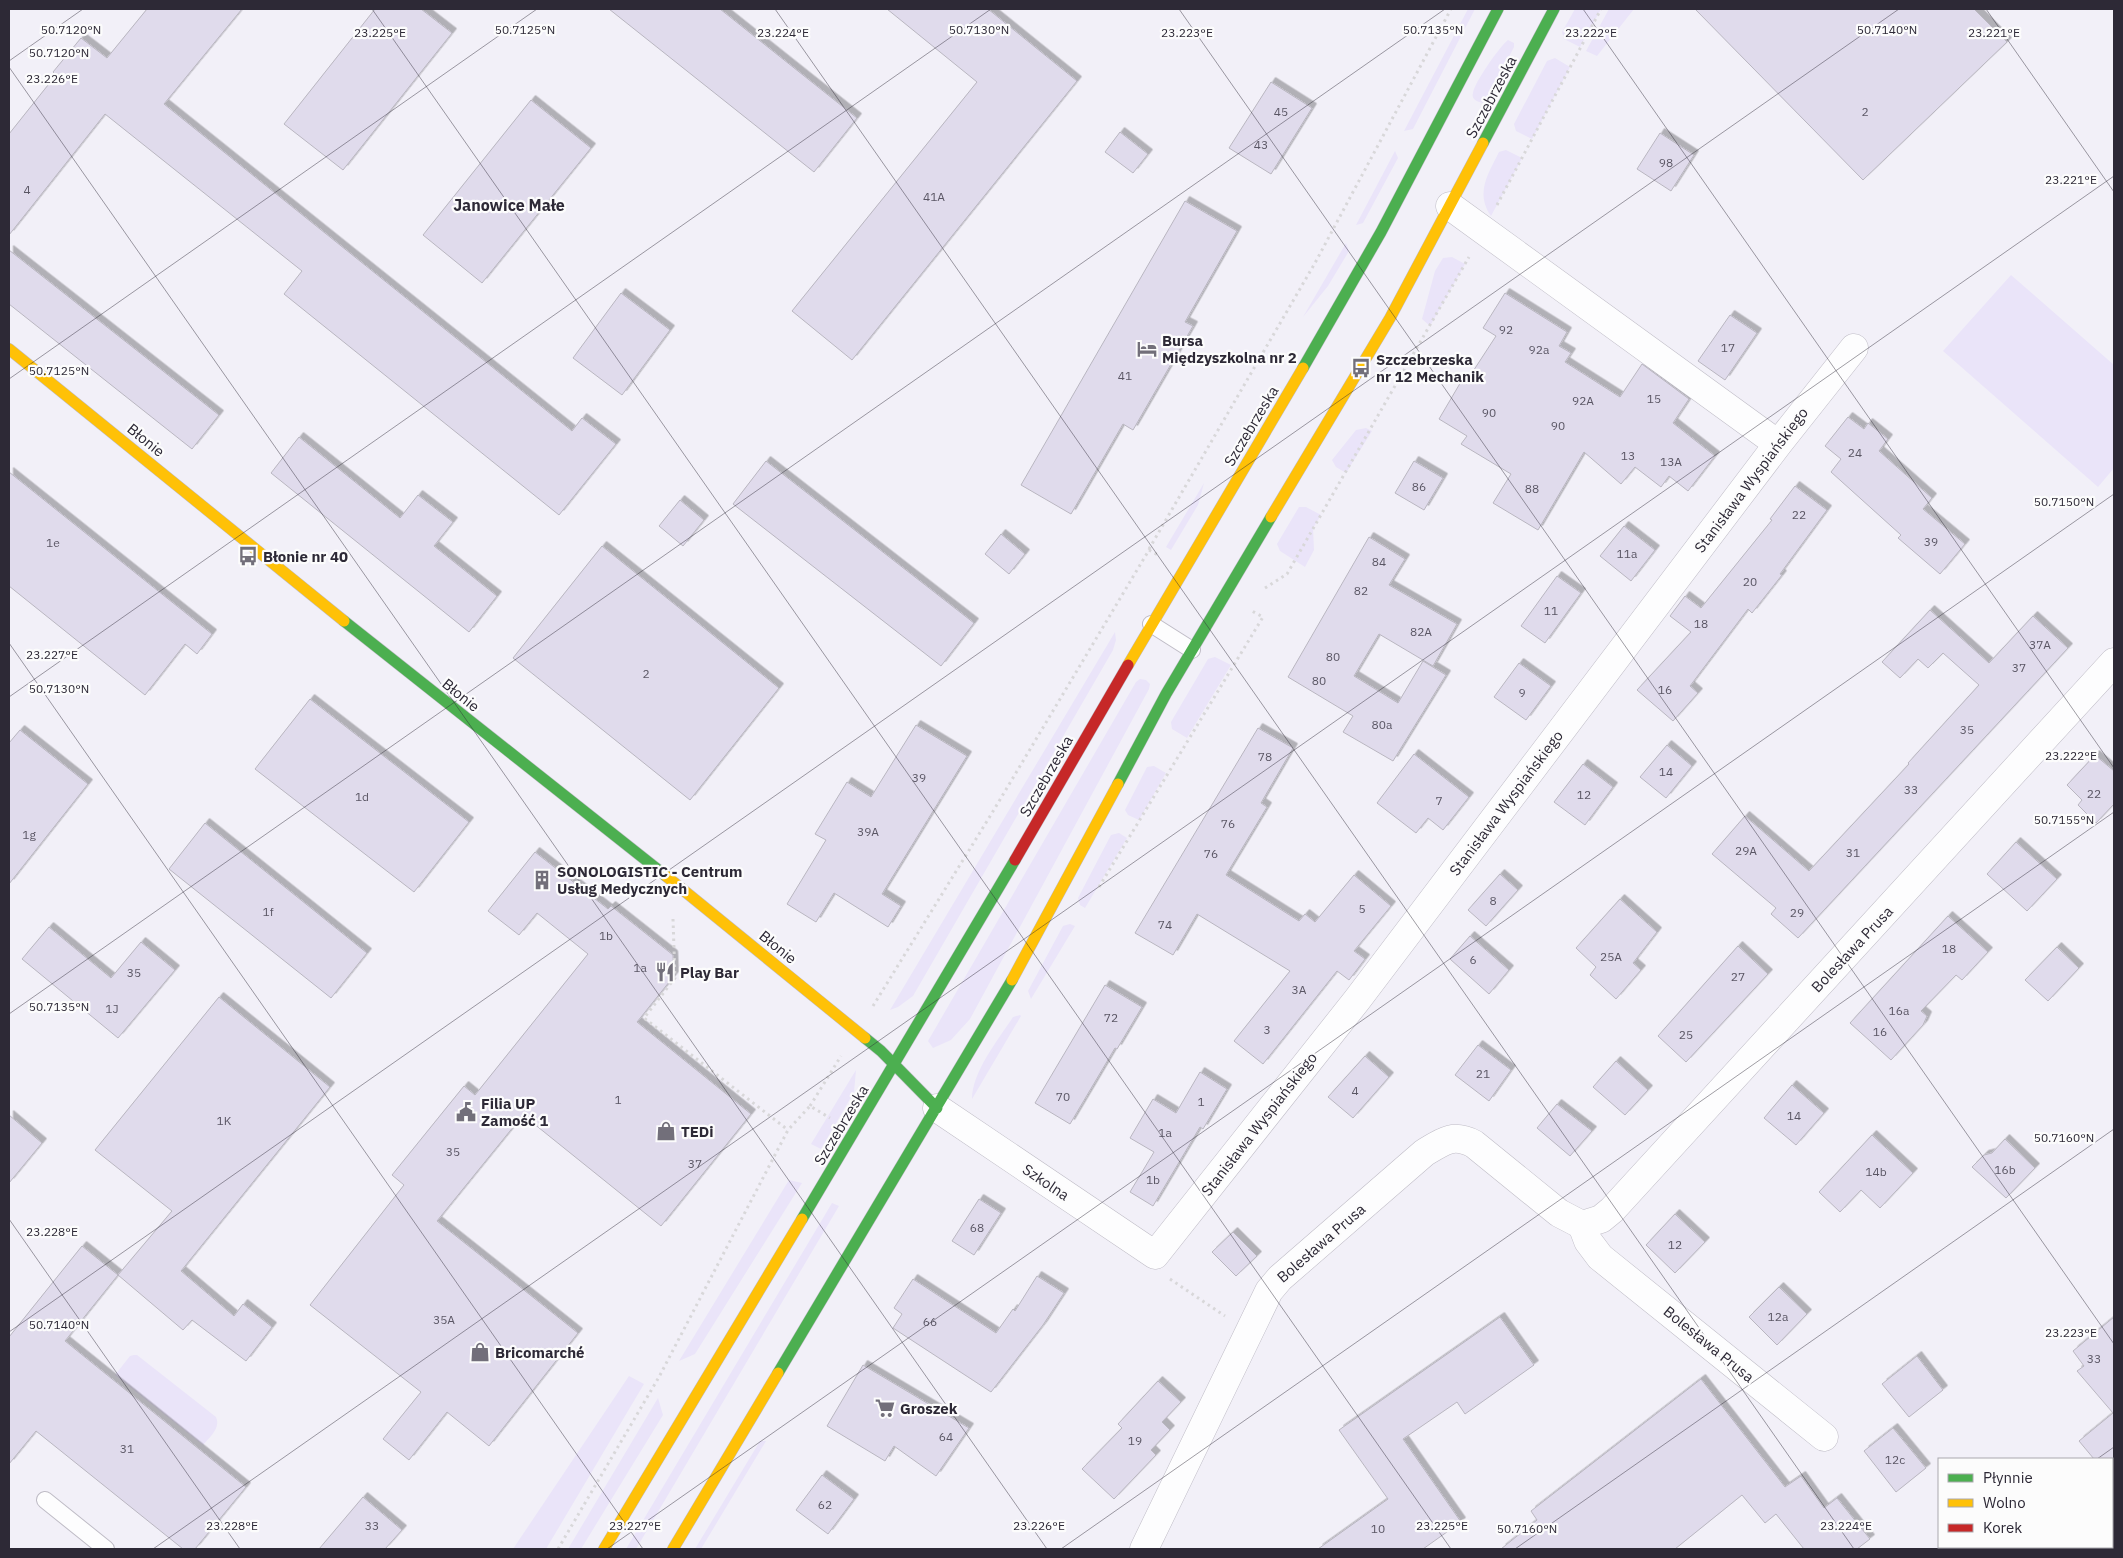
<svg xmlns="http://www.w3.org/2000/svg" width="2123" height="1558" viewBox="0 0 2123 1558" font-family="'IBM Plex Sans',sans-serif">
	<defs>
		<filter id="shadow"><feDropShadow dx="4.5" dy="-4.5" stdDeviation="0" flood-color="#0004"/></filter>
	</defs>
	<rect width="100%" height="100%" fill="#f2f0f8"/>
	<path fill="#eae4f9" d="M1468,9H1475L1413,129L1404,131Z
		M1575,9H1601L1580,47L1564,39L1562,32Z
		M1609,9H1634L1597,56L1586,51Z
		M1508,40L1514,43V47L1487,100L1483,103C1477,102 1471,99 1473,93C1474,83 1500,46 1508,40Z
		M1555,58L1570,67L1532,139L1516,131L1514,124L1547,61Z
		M1506,150L1522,158L1491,216C1475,193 1488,174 1499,152Z
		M1395,151L1398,158L1363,223L1356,225Z
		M1346,243L1349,251L1328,286L1303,317Z
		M1452,257L1465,264L1430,326L1422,319L1435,271L1443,258Z
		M2011,275L2114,365V468L2098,487L1943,351Z
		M1366,428L1372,431L1346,473L1336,467L1332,460L1356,430Z
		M1204,483L1198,505L1171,550L1166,547Z
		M1299,507H1306L1321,515L1313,528L1314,550L1305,567L1280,551L1277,544Z
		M1115,632L1116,640L1113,650L913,996L898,1007L890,1010Z
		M1215,657L1231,665L1187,738L1172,729L1171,722L1208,659Z
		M1140,679L1146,680L1150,684L1149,689L970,1019L951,1040L933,1048L928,1041L1136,682Z
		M1154,766L1166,773L1139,820L1128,815L1125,810L1147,767Z
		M1119,833L1127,838L1085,908L1080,905L1078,898L1111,835Z
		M1070,924L1075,926L1031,999L1028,991L1063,926Z
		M1020,1015L1021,1016L972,1099C972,1072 998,1040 1013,1017Z
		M856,1070L854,1092L821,1149L811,1144Z
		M789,1180L802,1183L695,1354L679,1361Z
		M832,1203L839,1206L636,1549H626Z
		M134,1355H137L216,1417C221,1428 210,1437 203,1445L115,1375L130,1356Z
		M629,1376L644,1384L546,1549H513Z
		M658,1398L663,1415L581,1549H568Z
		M760,1441H766L701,1549H695Z"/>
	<path fill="#e0dbec" stroke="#b9b6c0" filter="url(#shadow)" d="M147,9H242L164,104L572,431L582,418L616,444L559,515L284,294L302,271L105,114L9,235V134L56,75L53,72L81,38L107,58Z
		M375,9H421L452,33L343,170L284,124Z
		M609,9H720L857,118L814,172Z
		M887,9H988L1077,81L852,360L792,311L977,82Z
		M1695,9H1974L2007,42L1863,180Z
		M1271,82L1312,108L1271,174L1229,148Z
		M531,100L591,148L482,283L423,235Z
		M1120,132L1148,154L1133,173L1105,152Z
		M1660,133L1694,155L1671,191L1637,169Z
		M1185,201L1237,231L1185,322L1193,326L1133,430L1123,424L1071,514L1021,485Z
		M9,250L219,415L192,449L9,304Z
		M621,293L670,330L622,395L573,358Z
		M1505,293L1567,332L1559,346L1571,353L1565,362L1620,397L1642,364L1689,399L1673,423L1715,456L1688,491L1669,476L1661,487L1635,467L1621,484L1584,452L1538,530L1493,503L1511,474L1461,444L1467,436L1439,419L1462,380L1466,382L1496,336L1483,328Z
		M1730,315L1757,333L1725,380L1698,361Z
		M1848,417L1864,429L1868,423L1888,439L1879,451L1932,498L1923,509L1965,544L1940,574L1898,538L1901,535L1831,472L1841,459L1825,446Z
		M299,437L400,518L418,495L453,522L434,546L497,596L469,632L271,473Z
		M766,461L974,623L941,666L733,504Z
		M1414,461L1443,478L1424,510L1395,493Z
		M9,472L212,634L197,654L185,644L145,695L9,586Z
		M1795,486L1827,510L1780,574L1782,575L1752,613L1748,609L1690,686L1698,693L1673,721L1637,690L1691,632L1670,616L1685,596L1701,608L1772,520L1770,519Z
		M680,500L704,520L683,546L659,526Z
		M1624,526L1655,550L1631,581L1600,556Z
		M1001,534L1025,554L1009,574L985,554Z
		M1369,537L1405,559L1389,585L1457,624L1433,666L1379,634L1354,676L1398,703L1423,661L1446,675L1393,761L1343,732L1353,716L1288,677Z
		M602,546L779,688L690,800L513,658Z
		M1557,576L1581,593L1545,643L1521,626Z
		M1930,610L1989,663L2033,616L2068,648L1798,938L1771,914L1776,908L1712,854L1745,816L1809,871L1909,764L1908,763L1979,685L1943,653L1928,668L1918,659L1900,678L1882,662Z
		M1519,663L1551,686L1526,720L1494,697Z
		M310,699L469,822L414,892L255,769Z
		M916,725L967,756L882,894L901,906L888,927L834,893L816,922L787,904L826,840L815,834L847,782L871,797Z
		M1258,728L1293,748L1261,803L1267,807L1226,875L1299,921L1305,914L1315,922L1354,875L1391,906L1354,951L1365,959L1349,980L1337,971L1263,1064L1234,1041L1290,971L1197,914L1173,955L1135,933Z
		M20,730L88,784L9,884V743Z
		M1667,745L1692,766L1666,798L1640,777Z
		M1414,754L1469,797L1443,830L1428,818L1416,833L1377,803Z
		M2095,755L2114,771V804L2096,823L2078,805L2082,800L2067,785Z
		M1583,764L1613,787L1585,825L1554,802Z
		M205,823L367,953L331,998L169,869Z
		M2016,842L2057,879L2027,911L1987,874Z
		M535,852L608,909L611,906L673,955L674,976L637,1022L751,1114L661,1226L523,1115L437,1221L578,1333L489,1446L447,1412L409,1460L383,1439L421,1392L310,1305L404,1185L392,1175L464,1086L475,1095L588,954L537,913L519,935L488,911Z
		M1500,874L1518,890L1486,926L1468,910Z
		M1620,899L1657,932L1633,963L1641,970L1616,999L1590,975L1596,967L1576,948Z
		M1948,916L1988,952L1962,980L1956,975L1921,1011L1927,1016L1923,1025L1891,1060L1850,1023Z
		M49,927L111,978L141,942L175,970L118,1038L22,959Z
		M1470,936L1509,970L1489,994L1450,959Z
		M1738,946L1768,974L1686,1062L1658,1036Z
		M2057,947L2079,968L2048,1001L2025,980Z
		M1105,985L1142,1007L1117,1049L1115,1048L1070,1124L1035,1103Z
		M219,997L330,1087L181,1271L234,1316L243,1304L272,1327L246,1361L192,1320L183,1330L118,1275L172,1211L95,1150Z
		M1478,1045L1511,1070L1489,1101L1455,1075Z
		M1365,1056L1389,1077L1353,1118L1328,1097Z
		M1616,1061L1648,1090L1625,1115L1593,1087Z
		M1200,1072L1227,1089L1203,1129L1200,1127L1153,1206L1130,1192L1154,1152L1130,1138L1153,1099L1176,1113Z
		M1792,1085L1824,1113L1796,1145L1764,1118Z
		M1557,1104L1592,1131L1570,1156L1537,1128Z
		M9,1115L42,1143L9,1183Z
		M1872,1135L1913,1173L1880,1208L1861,1190L1840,1212L1819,1192Z
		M2005,1139L2035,1168L2006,1198L1972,1167L1984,1155L1992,1153Z
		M979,1199L1001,1213L974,1255L952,1241Z
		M1675,1214L1705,1242L1675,1273L1646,1245Z
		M1233,1232L1257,1256L1236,1276L1212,1252Z
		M82,1246L118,1275L65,1341L246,1487L195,1549H183L36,1431L9,1464V1337Z
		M1037,1276L1064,1293L1043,1325L991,1392L893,1328L902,1314L894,1308L913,1279L996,1333L1013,1309L1015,1311Z
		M1779,1287L1807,1314L1777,1345L1749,1317Z
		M1500,1317L1534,1365L1465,1414L1457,1402L1403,1439L1461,1522L1423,1549H1318L1388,1499L1339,1430Z
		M2114,1317V1459H2094L2079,1441L2113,1413L2077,1371L2084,1366L2073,1351Z
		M1917,1356L1943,1390L1909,1417L1882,1384Z
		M863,1365L969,1428L936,1476L894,1446L885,1461L827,1426Z
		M1701,1379L1785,1487L1801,1476L1824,1508L1837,1498L1870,1539L1857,1549H1804L1776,1514L1765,1523L1742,1495L1675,1549H1501L1537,1520L1531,1511Z
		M1158,1381L1181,1402L1162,1422L1170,1430L1151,1450L1156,1455L1114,1499L1082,1469L1122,1428L1118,1424Z
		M1893,1428L1926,1468L1896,1492L1864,1451Z
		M822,1475L854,1499L828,1534L796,1510Z
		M363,1497L402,1530L385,1549H319Z"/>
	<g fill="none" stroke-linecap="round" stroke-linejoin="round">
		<defs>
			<path id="lane" d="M1151,624L1192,650
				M45,1500L106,1549"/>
			<path id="street" d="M1450,206L1778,444
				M937,1108L1155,1255L1357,1000L1778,444L1854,348
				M1582,1225L1601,1219L1612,1210L2114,662
				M1144,1549L1269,1291L1280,1278L1424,1153C1443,1141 1453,1133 1474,1144L1559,1213L1582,1225L1588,1241L1600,1257L1824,1437
				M2101,1549L2104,1547"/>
			<path id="fast" d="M1483,143L1554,9
				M1303,368L1381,232L1498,9
				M344,621L666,876
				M1118,784L1166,694L1271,517
				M865,1038L881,1051L937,1108
				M802,1219L1015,860
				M778,1373L1012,980"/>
			<path id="slow" d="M9,349L344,621
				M1271,517L1390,318L1483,143
				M1128,665L1303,368
				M666,876L865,1038
				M1012,980L1118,784
				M604,1549L802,1219
				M673,1549L778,1373"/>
			<path id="jam" d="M1015,860L1128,665"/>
		</defs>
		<use href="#lane" stroke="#bfbcc6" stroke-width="18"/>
		<use href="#street" stroke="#bfbcc6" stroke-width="29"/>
		<use href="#fast" stroke="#bfbcc6" stroke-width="12"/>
		<use href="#slow" stroke="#bfbcc6" stroke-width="12"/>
		<use href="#jam" stroke="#bfbcc6" stroke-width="12"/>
		<path stroke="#d8d7d9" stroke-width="3" stroke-dasharray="2.5 4" stroke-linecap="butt" d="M1497,205L1601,9
			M1149,549L1315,263L1451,9
			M1265,588L1287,574L1469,257
			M1099,887L1263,617L1250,610
			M673,919L675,978L644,1018L788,1130
			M873,1006L992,813L1149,550L1158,555
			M810,1106L841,1056
			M1170,1279L1225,1316
			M558,1549L659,1377L788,1130L810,1106L830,1118"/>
		<use href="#lane" stroke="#fdfdfe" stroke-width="16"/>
		<use href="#street" stroke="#fdfdfe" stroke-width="28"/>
		<use href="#fast" stroke="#4caf50" stroke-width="11"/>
		<use href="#slow" stroke="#ffc107" stroke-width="11"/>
		<use href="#jam" stroke="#c62828" stroke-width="11"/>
	</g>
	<path fill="none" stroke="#2d2936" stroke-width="1" stroke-opacity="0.45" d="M372,9L1451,1549M775,9L1854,1549M1179,9L2114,1344M1583,9L2114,768M1986,9L2114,192M9,61L83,9M9,67L1047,1549M9,379L537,9M9,643L643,1549M9,697L991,9M9,1014L1445,9M9,1219L240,1549M9,1332L1899,9M2097,1459L2114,1447M153,1549L2114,176M607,1549L2114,494M1061,1549L2114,812M1515,1549L2114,1129M1969,1549L1972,1547"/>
	<defs>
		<symbol id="hotel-bare" viewBox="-9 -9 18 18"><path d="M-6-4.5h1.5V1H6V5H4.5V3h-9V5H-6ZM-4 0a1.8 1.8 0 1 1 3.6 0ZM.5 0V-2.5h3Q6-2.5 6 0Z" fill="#726f7a" stroke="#fcfcfc" stroke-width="2.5" paint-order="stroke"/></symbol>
		<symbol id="bus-bare" viewBox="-9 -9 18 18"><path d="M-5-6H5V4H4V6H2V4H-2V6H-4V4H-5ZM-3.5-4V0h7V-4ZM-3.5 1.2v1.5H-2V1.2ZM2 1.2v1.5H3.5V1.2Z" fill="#726f7a" stroke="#fcfcfc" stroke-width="2.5" paint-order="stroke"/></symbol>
		<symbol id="building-bare" viewBox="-9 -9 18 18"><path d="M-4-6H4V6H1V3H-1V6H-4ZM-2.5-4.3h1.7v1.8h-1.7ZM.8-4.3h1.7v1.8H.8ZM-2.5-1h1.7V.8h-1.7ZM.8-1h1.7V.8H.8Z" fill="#726f7a" stroke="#fcfcfc" stroke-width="2.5" paint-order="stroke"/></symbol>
		<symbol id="restaurant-bare" viewBox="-9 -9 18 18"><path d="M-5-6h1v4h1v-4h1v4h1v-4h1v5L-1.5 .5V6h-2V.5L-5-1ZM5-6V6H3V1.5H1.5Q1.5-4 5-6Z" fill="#726f7a" stroke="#fcfcfc" stroke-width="2.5" paint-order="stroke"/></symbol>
		<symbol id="civic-bare" viewBox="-9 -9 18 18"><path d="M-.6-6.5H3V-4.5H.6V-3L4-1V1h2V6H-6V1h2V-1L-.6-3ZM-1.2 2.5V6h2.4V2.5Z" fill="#726f7a" stroke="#fcfcfc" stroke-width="2.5" paint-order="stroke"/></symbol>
		<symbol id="shop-bare" viewBox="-9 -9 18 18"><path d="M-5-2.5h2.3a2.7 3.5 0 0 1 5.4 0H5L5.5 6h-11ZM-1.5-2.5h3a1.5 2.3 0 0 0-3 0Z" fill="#726f7a" stroke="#fcfcfc" stroke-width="2.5" paint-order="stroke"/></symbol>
		<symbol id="supermarket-bare" viewBox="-9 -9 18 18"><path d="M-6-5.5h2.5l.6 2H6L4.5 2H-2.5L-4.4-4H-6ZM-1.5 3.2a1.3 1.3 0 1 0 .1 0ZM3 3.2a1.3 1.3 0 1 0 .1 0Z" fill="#726f7a" stroke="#fcfcfc" stroke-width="2.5" paint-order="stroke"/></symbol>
	</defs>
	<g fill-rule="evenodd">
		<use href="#hotel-bare" x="1133" y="335" width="28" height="28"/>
		<use href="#bus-bare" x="1347" y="354" width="28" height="28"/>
		<use href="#bus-bare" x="234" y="542" width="28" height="28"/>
		<use href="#building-bare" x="528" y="866" width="28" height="28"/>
		<use href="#restaurant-bare" x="651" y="958" width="28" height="28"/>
		<use href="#civic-bare" x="452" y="1098" width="28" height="28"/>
		<use href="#shop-bare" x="652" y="1117" width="28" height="28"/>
		<use href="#shop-bare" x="466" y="1338" width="28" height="28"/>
		<use href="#supermarket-bare" x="871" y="1394" width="28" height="28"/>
	</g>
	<g text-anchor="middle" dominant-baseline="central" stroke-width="4.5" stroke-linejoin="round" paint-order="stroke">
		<g font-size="12" fill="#5a5664">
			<text x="1281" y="111">45</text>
			<text x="1865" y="111">2</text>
			<text x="1261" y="144">43</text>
			<text x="1666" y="162">98</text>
			<text x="27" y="189">4</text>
			<text x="934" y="196">41A</text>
			<text x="1506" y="329">92</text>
			<text x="1728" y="347">17</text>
			<text x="1539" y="349">92a</text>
			<text x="1125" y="375">41</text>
			<text x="1654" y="398">15</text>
			<text x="1583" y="400">92A</text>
			<text x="1489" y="412">90</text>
			<text x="1558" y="425">90</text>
			<text x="1855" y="452">24</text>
			<text x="1628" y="455">13</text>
			<text x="1671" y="461">13A</text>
			<text x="1419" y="486">86</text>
			<text x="1532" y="488">88</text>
			<text x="1799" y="514">22</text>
			<text x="1931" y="541">39</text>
			<text x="53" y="542">1e</text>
			<text x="1627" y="553">11a</text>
			<text x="1379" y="561">84</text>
			<text x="1750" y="581">20</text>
			<text x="1361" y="590">82</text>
			<text x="1551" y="610">11</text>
			<text x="1701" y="623">18</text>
			<text x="1421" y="631">82A</text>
			<text x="2040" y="644">37A</text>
			<text x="1333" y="656">80</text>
			<text x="2019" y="667">37</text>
			<text x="646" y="673">2</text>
			<text x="1319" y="680">80</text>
			<text x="1665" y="689">16</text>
			<text x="1522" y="692">9</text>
			<text x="1382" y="724">80a</text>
			<text x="1967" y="729">35</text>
			<text x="1265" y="756">78</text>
			<text x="1666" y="771">14</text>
			<text x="919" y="777">39</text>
			<text x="1911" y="789">33</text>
			<text x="2094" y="793">22</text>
			<text x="1584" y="794">12</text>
			<text x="362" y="796">1d</text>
			<text x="1439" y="800">7</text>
			<text x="1228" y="823">76</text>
			<text x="868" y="831">39A</text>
			<text x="29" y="834">1g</text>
			<text x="1746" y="850">29A</text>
			<text x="1853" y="852">31</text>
			<text x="1211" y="853">76</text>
			<text x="1493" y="900">8</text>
			<text x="1362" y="908">5</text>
			<text x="268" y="911">1f</text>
			<text x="1797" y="912">29</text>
			<text x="1165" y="924">74</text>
			<text x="606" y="935">1b</text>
			<text x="1949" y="948">18</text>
			<text x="1611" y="956">25A</text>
			<text x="1473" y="959">6</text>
			<text x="640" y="967">1a</text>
			<text x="134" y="972">35</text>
			<text x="1738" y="976">27</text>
			<text x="1299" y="989">3A</text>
			<text x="112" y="1008">1J</text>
			<text x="1899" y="1010">16a</text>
			<text x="1111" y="1017">72</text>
			<text x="1267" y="1029">3</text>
			<text x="1880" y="1031">16</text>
			<text x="1686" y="1034">25</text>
			<text x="1483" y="1073">21</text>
			<text x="1355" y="1090">4</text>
			<text x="1063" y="1096">70</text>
			<text x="618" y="1099">1</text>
			<text x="1201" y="1101">1</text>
			<text x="1794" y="1115">14</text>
			<text x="224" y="1120">1K</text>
			<text x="1165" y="1132">1a</text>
			<text x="453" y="1151">35</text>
			<text x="695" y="1163">37</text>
			<text x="2005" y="1169">16b</text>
			<text x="1876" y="1171">14b</text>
			<text x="1153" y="1179">1b</text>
			<text x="977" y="1227">68</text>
			<text x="1675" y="1244">12</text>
			<text x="1778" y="1316">12a</text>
			<text x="444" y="1319">35A</text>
			<text x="930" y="1321">66</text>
			<text x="2094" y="1358">33</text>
			<text x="946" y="1436">64</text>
			<text x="1135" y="1440">19</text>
			<text x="127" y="1448">31</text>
			<text x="1895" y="1459">12c</text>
			<text x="825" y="1504">62</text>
			<text x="372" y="1525">33</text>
			<text x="1378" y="1528">10</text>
		</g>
		<g font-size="15" fill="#2d2936" stroke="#fcfcfc">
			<text transform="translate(1491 97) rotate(-62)">Szczebrzeska</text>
			<text transform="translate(1251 426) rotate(-59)">Szczebrzeska</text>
			<text transform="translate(146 440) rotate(39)">Błonie</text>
			<text transform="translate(1751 480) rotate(-53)">Stanisława Wyspiańskiego</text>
			<text transform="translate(461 695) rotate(39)">Błonie</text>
			<text transform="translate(1046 776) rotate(-60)">Szczebrzeska</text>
			<text transform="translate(1506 803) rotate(-53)">Stanisława Wyspiańskiego</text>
			<text transform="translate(778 947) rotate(39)">Błonie</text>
			<text transform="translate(1852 949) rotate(-47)">Bolesława Prusa</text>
			<text transform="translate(1259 1124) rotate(-52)">Stanisława Wyspiańskiego</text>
			<text transform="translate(841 1125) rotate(-59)">Szczebrzeska</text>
			<text transform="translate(1046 1182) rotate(34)">Szkolna</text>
			<text transform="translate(1321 1243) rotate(-41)">Bolesława Prusa</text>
			<text transform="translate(1709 1344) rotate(39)">Bolesława Prusa</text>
		</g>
		<g font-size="15" font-weight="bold" fill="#2d2936" stroke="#fcfcfc" text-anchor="start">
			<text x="1162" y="340">Bursa<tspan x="1162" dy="17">Międzyszkolna nr 2</tspan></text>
			<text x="1376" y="359">Szczebrzeska<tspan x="1376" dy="17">nr 12 Mechanik</tspan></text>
			<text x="263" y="556">Błonie nr 40</text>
			<text x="557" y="871">SONOLOGISTIC - Centrum<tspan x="557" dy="17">Usług Medycznych</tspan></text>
			<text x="680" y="972">Play Bar</text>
			<text x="481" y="1103">Filia UP<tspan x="481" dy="17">Zamość 1</tspan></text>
			<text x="681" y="1131">TEDi</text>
			<text x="495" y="1352">Bricomarché</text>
			<text x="900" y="1408">Groszek</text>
		</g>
		<g font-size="16" font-weight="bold" fill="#2d2936" stroke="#fcfcfc">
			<text x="509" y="205">Janowice Małe</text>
		</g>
	</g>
	<g font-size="12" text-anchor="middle" fill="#2d2936" stroke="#fcfcfc" stroke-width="4.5" stroke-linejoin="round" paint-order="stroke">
		<text x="71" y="34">50.7120°N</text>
		<text x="525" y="34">50.7125°N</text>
		<text x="979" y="34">50.7130°N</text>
		<text x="1433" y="34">50.7135°N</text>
		<text x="1887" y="34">50.7140°N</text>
		<text x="380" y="37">23.225°E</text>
		<text x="783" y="37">23.224°E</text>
		<text x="1187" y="37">23.223°E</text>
		<text x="1591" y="37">23.222°E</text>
		<text x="1994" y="37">23.221°E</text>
		<text x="59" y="57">50.7120°N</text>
		<text x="52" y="83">23.226°E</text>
		<text x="2071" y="184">23.221°E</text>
		<text x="59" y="375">50.7125°N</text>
		<text x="2064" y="506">50.7150°N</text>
		<text x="52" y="659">23.227°E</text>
		<text x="59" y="693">50.7130°N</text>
		<text x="2071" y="760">23.222°E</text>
		<text x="2064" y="824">50.7155°N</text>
		<text x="59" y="1011">50.7135°N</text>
		<text x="2064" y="1142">50.7160°N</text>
		<text x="52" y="1236">23.228°E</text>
		<text x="59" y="1329">50.7140°N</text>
		<text x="2071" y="1337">23.223°E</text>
		<text x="232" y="1530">23.228°E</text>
		<text x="635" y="1530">23.227°E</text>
		<text x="1039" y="1530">23.226°E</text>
		<text x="1442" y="1530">23.225°E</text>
		<text x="1846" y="1530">23.224°E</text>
		<text x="1527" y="1533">50.7160°N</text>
	</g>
	<rect width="2123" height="1558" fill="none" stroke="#2d2936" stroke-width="20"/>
	<rect x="1938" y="1458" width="175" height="90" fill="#fcfcfc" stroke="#a9a8ad"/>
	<rect x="1948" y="1474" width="25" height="8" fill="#4caf50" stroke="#a9a8ad"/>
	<text x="1983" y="1483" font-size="15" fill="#2d2936">Płynnie</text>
	<rect x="1948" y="1499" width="25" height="8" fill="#ffc107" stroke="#a9a8ad"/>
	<text x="1983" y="1508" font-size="15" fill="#2d2936">Wolno</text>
	<rect x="1948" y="1524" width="25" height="8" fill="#c62828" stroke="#a9a8ad"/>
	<text x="1983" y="1533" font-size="15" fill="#2d2936">Korek</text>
</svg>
